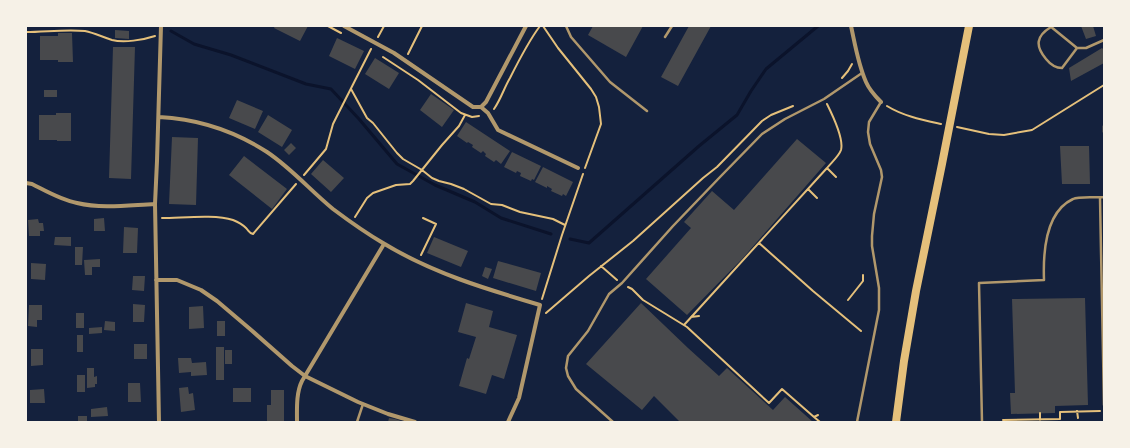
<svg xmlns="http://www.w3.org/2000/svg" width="1130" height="448" viewBox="0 0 1130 448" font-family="'Space Grotesk',sans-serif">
	<rect width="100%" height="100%" fill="#14213d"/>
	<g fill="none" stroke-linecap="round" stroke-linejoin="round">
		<path stroke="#0b132b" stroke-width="3" d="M171,31L194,44L231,55L306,84L331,89L359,119L397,164L435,185L475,202L501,218L551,234
			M570,239L589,243L699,146L737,115L751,91L766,69L818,26"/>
	</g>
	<path fill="#48494c" d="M275,26H308L300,41L274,28Z
		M593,26H643L626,57L588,35Z
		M689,26H711L678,86L661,77Z
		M1081,26H1093L1096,36L1086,39Z
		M115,30L129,31V39L115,38Z
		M58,33H72L73,62H58V60H40V36H58Z
		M337,38L364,51L355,69L329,56Z
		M113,47H135L131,179L109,178Z
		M1102,48L1104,50V63L1071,81L1069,68Z
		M375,58L399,73L389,89L365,74Z
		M44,90H57V97H44Z
		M431,94L454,110L442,127L420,110Z
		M237,100L263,111L255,129L229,118Z
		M56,113H71V141H57V140H39V115H56Z
		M268,115L292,130L282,147L258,132Z
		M466,122L510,151L501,164L496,160L494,162L485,156L486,154L483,151L481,153L472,147L473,145L468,142L467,143L457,136Z
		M172,137L198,138L196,205L169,204Z
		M797,139L826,163L742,259L687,315L646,279L691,228L684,222L712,191L734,210Z
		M291,143L296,148L289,155L284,150Z
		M1060,146H1089L1090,184H1062Z
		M512,152L541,166L534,180L532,179L531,181L520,176L521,173L517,171L516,173L504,167Z
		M244,156L287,189L272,209L229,175Z
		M323,160L344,178L331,192L311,174Z
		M543,167L573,182L566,196L563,194L562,196L551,191L552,189L547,186V188L535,182Z
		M104,218L105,231H94V219Z
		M38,219L39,223H43L44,231H40V236H29L28,220Z
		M124,227L138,228L137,253H123Z
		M55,237H71V246L54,245Z
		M434,237L468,251L461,267L427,253Z
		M75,247H83L82,265H75Z
		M100,259V267H92V275H85L84,260Z
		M498,261L541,273L536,291L493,278Z
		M31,263L46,264L45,280L31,279Z
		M485,267L492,269L488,279L482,276Z
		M133,276H145L144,291L132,290Z
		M1085,298L1088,405L1055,406V413L1011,414L1010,393H1015L1012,299Z
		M466,303L493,311L489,327L517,335L504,379L492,375L486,394L459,386L467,358L469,359L476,337L458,332Z
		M641,303L688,348L719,376L727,368L773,410L785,397L813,422H678L679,421L654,396L642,410L586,364Z
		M133,304L145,305L144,322H133Z
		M29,305H42V320H37V327L28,326Z
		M203,306L204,328L189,329V307Z
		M76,313H84V328H76Z
		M105,321L115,322V331L104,330Z
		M217,321H225V336H217Z
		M102,327V333L89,334V328Z
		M77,335H83V352H77Z
		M134,344H147V359H134Z
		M216,347H224V380H216Z
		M31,349H43V365L31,366Z
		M225,350H232V364H225Z
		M178,358H191L192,363L206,362L207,375L191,376V372L179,373Z
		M87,368H94V377L97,376V384H95V387L87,388Z
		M77,375H85V392H77Z
		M128,383H140L141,402H128Z
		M188,387L189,394L193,393L195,410L181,412L179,388Z
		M233,388H251V402H233Z
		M44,389L45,403H30V390Z
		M271,390H284V422H267V405H271Z
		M107,407L108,416L91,417V409Z
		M78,416H87V422H78Z
		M389,418L395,419L405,422H388Z"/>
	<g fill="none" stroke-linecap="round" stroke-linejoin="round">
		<path stroke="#e5c07b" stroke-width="2" d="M328,26L341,33
			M543,26L558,48L591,89L596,97L599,107L601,124L585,168
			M26,32C45,32 66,29 85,31C95,33 102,37 112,40C124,43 143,40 155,36
			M378,37L384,26
			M408,54L422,26
			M383,57L418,80L461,113L472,117L479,116
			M842,78L848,71L852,64
			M351,89L367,118L373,123L397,153L403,159L422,170L432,178L439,181L451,184L464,189L491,204L502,205L520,212L553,219L565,225
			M827,104C832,114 844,139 841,150C839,156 831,163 827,168L836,177
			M887,106C903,116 923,120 941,124
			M494,109C501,99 504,88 510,78C519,60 528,42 540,26
			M957,127L989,134L1004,135L1032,130L1104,85
			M304,175L326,149L333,124L338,114L371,49
			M808,189L817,198
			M355,217L367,198L373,193L396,185L410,184L413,181L442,145L459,126L465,115
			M162,218C182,218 215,214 233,220C238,222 243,225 246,228C249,231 249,233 253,234L296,184
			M759,243L813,291L861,331
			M421,255L436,224L423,218
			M601,266L617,280
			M628,287L632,289L643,300L687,327L769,403L782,389L814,417L818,415
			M542,299L562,235L583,174
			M848,300L863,281V275
			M546,313L589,276L633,241L703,178L717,167L762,121L771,115L793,106
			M691,317L699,316
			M684,325L827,168
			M1077,411L1078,418
			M1040,413V422
			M814,417L820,422
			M1003,420L1060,419V412L1100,411"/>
		<path stroke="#b1986c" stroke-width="2.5" d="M566,26L571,37L610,82L647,111
			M1050,26L1077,48H1086L1104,40
			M1051,27C1036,36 1035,46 1046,59C1050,64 1055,68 1062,68L1077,48
			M665,37L672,26
			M1104,126V132
			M1100,198L1104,405
			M357,422L363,404
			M613,422L576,389L568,376L566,368L568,356L588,331L609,294L622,283L673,226L721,176L762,134L785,119L824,99L862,73
			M857,422L879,310V288L872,246V236L874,214L882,177L881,170L870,144L868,132L869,122L881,102
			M982,422L979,283L1044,280C1043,253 1045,212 1073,199C1079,196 1096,198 1104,197"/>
		<path stroke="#b1986c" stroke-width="4" d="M344,26L394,53L473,107H481L486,102L526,26
			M851,26C855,44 858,64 866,82C869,89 875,96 881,102
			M481,107L488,113L498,130L578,168
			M159,117C199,119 233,130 267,152C291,168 311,191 333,209C349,221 366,233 383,243C432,273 486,289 540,305L519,398L508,422
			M26,183L32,184C46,191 61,200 77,203C102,209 130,205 155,204
			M156,280H177L201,290L217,301L250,329L292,366L305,376L358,402L388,414L415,422
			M159,422L155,204L157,161L161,26
			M297,422C297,409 296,393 302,381L384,244"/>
		<path stroke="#e5c07b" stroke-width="8" d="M896,422L904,361L916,291L942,164L969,26"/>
	</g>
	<rect width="1130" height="448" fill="none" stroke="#f6f1e7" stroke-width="54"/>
</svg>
